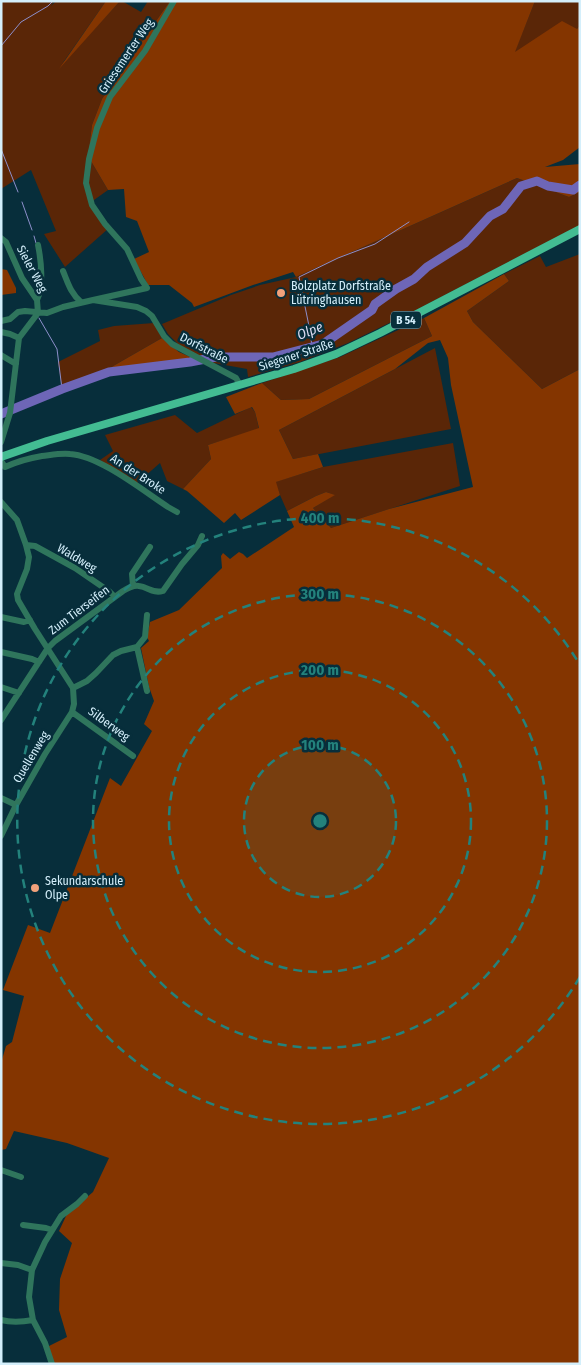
<svg xmlns="http://www.w3.org/2000/svg" width="581" height="1365" viewBox="0 0 581 1365" font-family="'Fira Sans Condensed',sans-serif">
	<rect width="100%" height="100%" fill="#072e3b"/>
	<path fill="#5a2607" d="M1,1H54L51,6L56,1H106L62,64L120,1H122L141,12L148,1H170L102,99L92,125L88,156L108,190L94,200L92,205L109,228L65,267L44,234L56,231L31,170L1,189Z
		M535,1H580V25L577,29L514,53Z
		M517,178L569,197L580,192V225L414,311L348,343L300,362L248,377L247,369L214,363L182,348L168,334L162,324L231,295L260,285L296,277Z
		M580,254V369L542,389L473,322L467,311L509,281L504,274L540,256L546,267Z
		M424,318L432,336L309,399L281,400L262,383L340,357Z
		M154,323L162,338L108,369L62,388L58,362L100,341L98,330L114,326Z
		M435,348L451,429L293,459L279,430Z
		M251,407L255,412L259,429L208,445L211,459L183,489L167,481L160,463L136,484L100,460L113,451L105,435L175,415L197,433Z
		M453,443L460,486L331,528L313,508L334,495L326,492L316,496L287,511L280,495L275,482L323,467Z"/>
	<path fill="#843500" d="M106,1H120L59,69Z
		M170,1H535L515,52L562,21L577,29L580,25V147L563,160L545,167L580,164V192L569,197L517,178L296,277L293,272L253,285L194,307L192,303L169,285H148L134,259L149,252L137,221L126,217L124,189L108,190L88,156L92,125L102,99Z
		M1,269L7,270L16,288V293L1,295Z
		M504,274L509,281L467,311L473,322L542,389L580,369V1364H52L49,1346L67,1337L59,1310L60,1279L72,1243L59,1231L67,1214L93,1192L109,1158L67,1143L14,1131L6,1149L1,1150V1063L6,1046L12,1042L24,996L3,990L28,925L50,933L110,778L121,786L152,731L144,724L154,701L149,687L141,648L149,641L147,637L150,622L179,610L222,568L221,556L223,553L230,559L239,552L243,554L247,558L294,527L287,511L316,496L326,492L335,495L313,508L331,528L389,509L473,487L451,385L448,358L440,340L428,343L395,369L279,430L293,459L318,454L323,467L276,482L280,495L241,520L235,513L224,523L187,491L183,489L211,459L208,445L259,428L255,412L252,407L235,414L226,397L262,383L281,400L309,399L432,336L424,318Z
		M162,338L179,352L195,359L109,371L77,382L108,369Z"/>
	<g fill="none" stroke-linecap="round" stroke-linejoin="round">
		<path stroke="#8d8fcb" stroke-width="1" d="M1,46L21,22L48,6L53,1
			M1,149L18,192
			M22,202L32,230
			M34,236L36,243
			M38,283V269
			M39,318L57,349L62,389
			M312,347L310,331L299,277L338,258L375,244L409,222"/>
		<path stroke="#6e66b7" stroke-width="9" d="M1,414L62,389L109,372L190,362L216,357H273L323,344L372,310L375,304L396,289L414,279L427,267L465,243L490,216L503,209L521,186L537,181L548,186L573,190L580,185"/>
		<path stroke="#2f755c" stroke-width="6" d="M1,238L6,242L22,278L37,300L38,313
			M63,271C68,283 71,294 81,302
			M37,300C44,286 41,260 38,245
			M93,300L147,288L141,279L127,249L105,224L92,205L86,183L89,159L97,128L110,97L145,51L174,1
			M1,321L10,319L18,312L25,311L47,313L63,307L93,300L137,307L146,311L152,316L164,336L172,344L236,378L240,385
			M1,332L10,334L19,338
			M1,355L16,364
			M1,442L10,413L19,338L38,313
			M1,461L5,467C16,462 30,458 42,456C51,455 61,453 70,454C100,456 142,490 168,507L177,512
			M1,502L17,520L26,545L29,557L27,569L17,594L18,600L35,629L73,688L74,704L72,712L45,754L16,805L1,836
			M26,545L35,546L75,568L110,592L114,596
			M133,586L132,574L150,547
			M1,617L24,622L30,620
			M137,647L147,691
			M1,652L32,659L39,662
			M1,687L19,693
			M73,688L87,681L96,673L113,655L121,651L137,647L145,637L147,615
			M72,712L133,756
			M1,720L48,648L55,641L123,591C128,588 133,585 139,586C148,587 153,594 163,591L182,564L198,545L202,536
			M1,798L16,805
			M1,1170L21,1177
			M23,1225L46,1228L52,1230
			M1,1263L18,1265L32,1270
			M1,1320C13,1323 22,1322 33,1320
			M52,1364L45,1343L33,1320L29,1297L32,1270L45,1242L61,1216L77,1204L85,1196"/>
		<path stroke="#43bc92" stroke-width="8" d="M1,457L47,441L294,369L336,354L380,333L580,229"/>
	</g>
	<circle cx="320" cy="821" r="76" fill="#23827c" fill-opacity=".12"/>
	<g fill="none" stroke="#23827c" stroke-width="2.5" stroke-dasharray="9 6">
		<circle cx="320" cy="821" r="76"/>
		<circle cx="320" cy="821" r="151"/>
		<circle cx="320" cy="821" r="227"/>
		<path d="M580 977A303 303 0 1 1 580 665"/>
	</g>
	<g fill="#f1a17b" stroke="#072e3b" stroke-width="2">
		<circle cx="281" cy="293" r="5"/>
		<circle cx="35" cy="888" r="5"/>
	</g>
	<g text-anchor="middle" dominant-baseline="central" stroke-width="5" stroke-linejoin="round" paint-order="stroke">
		<rect fill="#072e3b" stroke="#96b5c1" stroke-width="1" x="391" y="311.5" width="30" height="17" rx="4"/>
		<g font-size="11" font-weight="bold" fill="#d4effb">
			<text x="406" y="320">B 54</text>
		</g>
		<g font-size="12" fill="#d4effb" stroke="#072e3b">
			<text transform="translate(126 56) rotate(-56)">Griesemerter Weg</text>
			<text transform="translate(32 269) rotate(62)">Sieler Weg</text>
			<text transform="translate(204 348) rotate(27)">Dorfstraße</text>
			<text transform="translate(296 355) rotate(-18)">Siegener Straße</text>
			<text transform="translate(138 474) rotate(33)">An der Broke</text>
			<text transform="translate(77 558) rotate(31)">Waldweg</text>
			<text transform="translate(79 610) rotate(-37)">Zum Tierseifen</text>
			<text transform="translate(109 724) rotate(36)">Silberweg</text>
			<text transform="translate(31 757) rotate(-59)">Quellenweg</text>
		</g>
		<g font-size="12" fill="#d4effb" stroke="#072e3b" text-anchor="start">
			<text x="291" y="286">Bolzplatz Dorfstraße<tspan x="291" dy="14">Lütringhausen</tspan></text>
			<text x="45" y="881">Sekundarschule<tspan x="45" dy="14">Olpe</tspan></text>
		</g>
		<g font-size="14" font-style="italic" fill="#dbdbf1" stroke="#072e3b">
			<text transform="translate(310 331) rotate(-21)">Olpe</text>
		</g>
	</g>
	<circle cx="320" cy="821" r="8" fill="#23827c" stroke="#072e3b" stroke-width="2.5"/>
	<g font-size="15" text-anchor="middle" font-weight="bold" fill="#23827c" stroke="#072e3b" stroke-width="5" stroke-linejoin="round" paint-order="stroke">
		<text x="320" y="523">400 m</text>
		<text x="320" y="599">300 m</text>
		<text x="320" y="675">200 m</text>
		<text x="320" y="750">100 m</text>
	</g>
	<rect width="581" height="1365" fill="none" stroke="#d4effb" stroke-width="5"/>
</svg>
